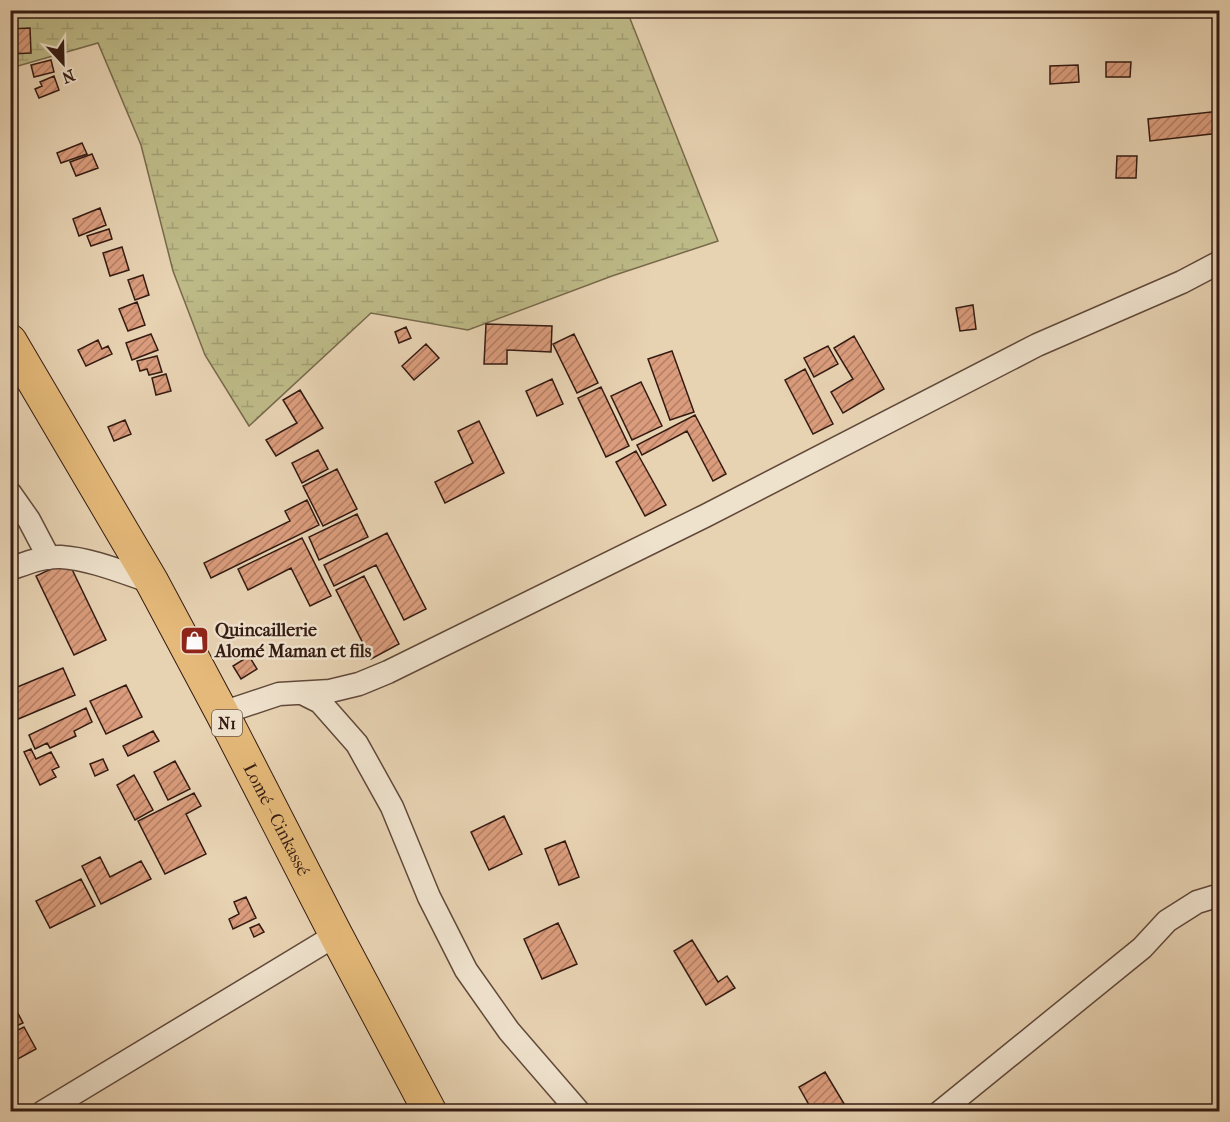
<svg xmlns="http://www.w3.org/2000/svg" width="1230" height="1122" viewBox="0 0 1230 1122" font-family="'IM FELL French Canon',serif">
	<defs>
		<pattern id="wetland-marsh" width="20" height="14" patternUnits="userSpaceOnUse" patternTransform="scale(1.5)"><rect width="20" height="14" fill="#bdba87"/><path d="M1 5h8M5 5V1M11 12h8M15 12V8" fill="none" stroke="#a39f74"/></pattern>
		<pattern id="building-hatch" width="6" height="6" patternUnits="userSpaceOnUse" patternTransform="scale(1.5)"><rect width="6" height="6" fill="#da9c7c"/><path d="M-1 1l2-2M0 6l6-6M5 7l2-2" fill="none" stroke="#b27e64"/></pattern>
	</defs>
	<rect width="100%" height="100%" fill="#e7d2b2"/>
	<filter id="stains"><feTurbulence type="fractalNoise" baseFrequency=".00333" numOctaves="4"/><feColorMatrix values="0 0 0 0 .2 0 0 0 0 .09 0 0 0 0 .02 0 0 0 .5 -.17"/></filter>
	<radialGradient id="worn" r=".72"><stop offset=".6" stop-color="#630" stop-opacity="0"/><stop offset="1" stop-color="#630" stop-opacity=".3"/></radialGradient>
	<path fill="url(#wetland-marsh)" stroke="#786a4c" stroke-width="1.5" d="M11,11H627L718,241L612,276L468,330L371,313L249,426L205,355L173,271L141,145L98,43L11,68Z"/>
	<path fill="url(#building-hatch)" stroke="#341b12" stroke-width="1.5" d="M30,28L31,53L10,54V29Z
		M51,60L54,72L34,77L31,65Z
		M1106,62H1131L1130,77H1106Z
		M1078,65L1079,82L1050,84V66Z
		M54,76L59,90L39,98L35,89L42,86L40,82Z
		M1220,111V133L1150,141L1148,119Z
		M82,143L87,154L61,163L57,153Z
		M92,154L98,168L76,176L70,162Z
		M1117,156H1137L1136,178H1116Z
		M100,208L106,225L79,236L73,219Z
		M109,229L112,239L91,246L87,236Z
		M122,247L129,270L110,276L103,253Z
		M143,275L149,295L135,300L128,280Z
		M137,302L145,325L128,331L119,309Z
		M973,305L976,329L960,331L956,308Z
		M486,324L552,326L551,352L507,350V364H484Z
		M406,327L411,338L399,343L395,332Z
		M151,334L158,350L132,360L126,343Z
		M574,334L598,383L577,393L553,344Z
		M854,336L884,389L843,413L831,392L853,379L834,348Z
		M98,340L102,349L108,346L112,354L86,366L78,350Z
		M426,344L439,358L414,380L402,366Z
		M828,346L838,364L814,377L804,358Z
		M672,351L694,412L670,420L648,359Z
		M157,356L162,372L149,375L147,369L140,371L137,361Z
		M805,369L833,424L813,434L785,380Z
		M166,374L171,391L156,395L152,378Z
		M552,379L563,404L537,416L526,391Z
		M641,382L662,426L632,440L611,396Z
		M601,387L629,446L606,457L578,398Z
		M300,390L323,428L276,456L266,440L297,423L283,400Z
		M695,415L726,474L713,481L687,431L642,455L637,445Z
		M125,420L131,434L114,441L108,427Z
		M479,421L504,473L445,503L435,482L473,463L458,431Z
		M318,450L328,469L302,483L292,463Z
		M636,451L666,505L645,516L616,462Z
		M337,469L357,509L323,526L303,486Z
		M307,500L319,525L211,578L204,563L290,521L285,511Z
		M357,514L368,537L319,560L309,537Z
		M387,533L426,609L404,620L376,565L334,586L324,565Z
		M302,538L331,596L310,606L291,568L248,590L238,569Z
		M68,561L106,640L74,655L36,576Z
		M364,576L399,644L371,659L336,590Z
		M240,648L242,656L235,659L232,651Z
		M249,656L257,669L241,679L233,666Z
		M63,668L75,695L16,720L10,707V690Z
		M126,685L142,717L106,734L90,701Z
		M86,708L92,722L74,731L76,736L50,748L47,743L35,749L29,735Z
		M153,731L159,741L128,756L123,746Z
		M31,749L36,759L51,752L59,767L52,770L56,777L40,785L24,752Z
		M103,759L108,770L95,776L90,764Z
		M175,761L190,789L168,800L154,772Z
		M134,775L153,810L135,820L117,785Z
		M194,793L201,806L186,814L206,854L165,874L138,821Z
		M504,816L522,854L489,870L471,832Z
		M565,841L579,877L559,885L545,849Z
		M100,857L110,877L141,861L151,879L101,904L82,866Z
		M81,879L95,906L50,928L36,901Z
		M246,897L256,918L233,929L229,919L239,914L234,902Z
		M558,923L577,964L542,979L524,939Z
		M259,924L264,932L254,937L250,928Z
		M692,940L718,982L727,976L735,988L706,1005L674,951Z
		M10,998L23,1023L10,1029Z
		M24,1027L36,1049L16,1060L10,1050V1034Z
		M825,1072L846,1107L838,1112H813L799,1087Z"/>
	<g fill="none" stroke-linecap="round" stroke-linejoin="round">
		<defs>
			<path id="street" d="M10,493L29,520L49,558
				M10,569C27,563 43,556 61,557C91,559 122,572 152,582
				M302,693L320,702L357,744L392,807L429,897L466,970L509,1031L579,1112
				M222,713L279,694L330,691L359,684L388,672L705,516L1037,345L1182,282L1220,262
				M43,1112L336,935
				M940,1112L1142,948L1167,921L1197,902L1220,895"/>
			<g id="highway">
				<path id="s1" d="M10,341L152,582L222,713L336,935L430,1112"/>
			</g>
		</defs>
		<use href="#street" stroke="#61493a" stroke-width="25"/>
		<use href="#highway" stroke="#341b12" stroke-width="35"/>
		<use href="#street" stroke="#efe2cd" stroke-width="22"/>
		<use href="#highway" stroke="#e4b979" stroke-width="33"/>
	</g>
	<defs>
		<symbol id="shop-square" viewBox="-11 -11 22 22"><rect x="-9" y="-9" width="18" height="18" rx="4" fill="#8f2418" stroke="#efe2cd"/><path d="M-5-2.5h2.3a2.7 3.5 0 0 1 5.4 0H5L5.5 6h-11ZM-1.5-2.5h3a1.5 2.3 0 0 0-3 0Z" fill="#fff"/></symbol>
	</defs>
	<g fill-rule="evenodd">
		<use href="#shop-square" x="178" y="624" width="33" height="33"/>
	</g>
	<g text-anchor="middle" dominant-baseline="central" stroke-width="5" stroke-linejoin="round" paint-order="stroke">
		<rect fill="#efe2cd" stroke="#6c574a" stroke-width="1.5" x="212" y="710" width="30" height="26" rx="4.5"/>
		<g font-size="16" font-weight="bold" fill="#341b12">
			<text x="227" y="723">N1</text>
		</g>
		<g font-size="18" font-weight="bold" fill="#341b12" stroke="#efe2cd" text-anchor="start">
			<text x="215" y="630">Quincaillerie<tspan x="215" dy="21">Alomé Maman et fils</tspan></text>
		</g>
		<g font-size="18" fill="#341b12" stroke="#efe2cd">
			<text stroke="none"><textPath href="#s1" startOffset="548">Lomé - Cinkassé</textPath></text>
		</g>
	</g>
	<rect width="1230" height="1122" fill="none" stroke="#e7d2b2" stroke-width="36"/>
	<rect x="12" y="12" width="1206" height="1098" fill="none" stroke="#341b12" stroke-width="3"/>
	<rect x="18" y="18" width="1194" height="1086" fill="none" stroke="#341b12" stroke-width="1.5"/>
	<g transform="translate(63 63) rotate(158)" stroke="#efe2cd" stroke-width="4.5" paint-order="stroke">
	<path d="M0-4.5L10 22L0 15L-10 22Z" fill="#341b12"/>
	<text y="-9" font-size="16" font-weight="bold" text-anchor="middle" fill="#341b12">N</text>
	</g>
	<rect width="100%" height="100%" filter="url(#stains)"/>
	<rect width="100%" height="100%" fill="url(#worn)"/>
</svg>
